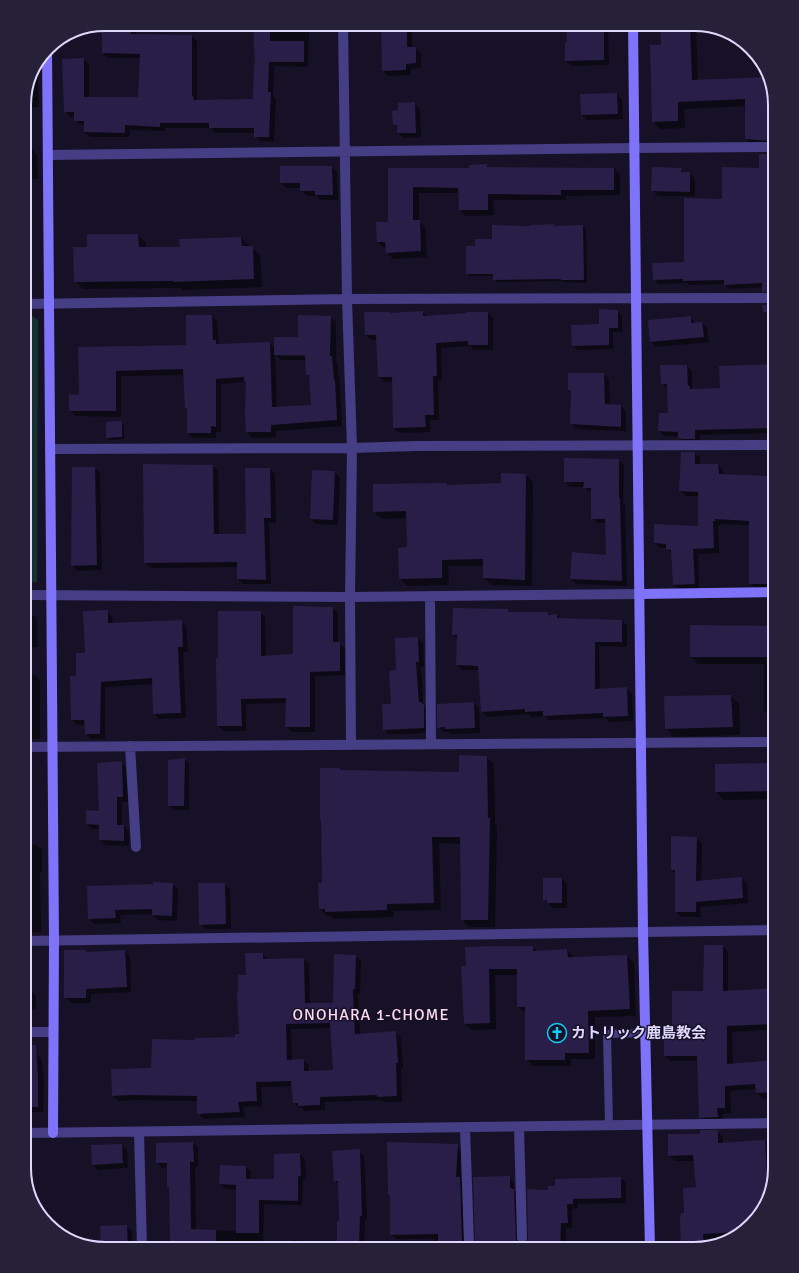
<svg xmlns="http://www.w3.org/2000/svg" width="799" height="1273" viewBox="0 0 799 1273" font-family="Signika,'Noto Sans JP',sans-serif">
	<rect width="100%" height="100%" fill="#161127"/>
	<path fill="#143031" d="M24,313H28L38,320L37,582H24Z"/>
	<path fill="#0007" fill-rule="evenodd" d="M105,24H136V35L192,36L197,41V100H254L256,66L254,24H330V26H309L308,67L274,66L273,96L276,99L274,142L260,141L255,136V133H216L211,128H165V131L130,130V137H90L85,132V125H80L75,120V116L70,117L65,111L84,59L89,65V98H139L141,58H108L103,53Z
		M382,24H412V48H416L421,54V68L411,69V75L388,76L383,71Z
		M567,24H608L609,65L572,66L566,61L568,43Z
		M661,24H696L698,81L769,78L775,105V147L753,146L746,139V106L684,109L685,128L660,129L653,122L662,46Z
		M37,62L39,107H24V100L32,69Z
		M617,94L622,100L623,119L587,120L582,115Z
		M414,103L420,109L421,137L403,138L398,132V129L394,124L399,111Z
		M24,149H32L37,155L38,179H26L27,219H24Z
		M771,155L775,158V289H767L765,287L729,289L725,284L689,285L687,283L658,284L654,280L685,263L723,200L760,170Z
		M486,165L489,168H614L620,175V195L566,196V200H493L494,215L466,216L460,210L459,193H419V221L425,227L427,257L393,259L387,253V248H384L378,242L389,223V169H470Z
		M281,167H332L337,172L338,200H321L317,196H307L301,190V188H286L281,182Z
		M681,169L685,173H690L695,179V196H658L652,190Z
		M553,225L555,226H583L586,229L587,283L565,282L563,281L497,282L494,279V276H470L467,273L476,246L531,227Z
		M88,235H138L146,243V248H181L241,238L260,255L262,287L182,290L181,288L83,289L75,281L88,248Z
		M618,311L622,315V332H613V349L578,350L573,346L572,326L600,325Z
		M422,312L427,316L488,313L493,318V350H474L470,346L441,348L442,380L438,381L439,420H430V432L399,433L394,428L393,382H384L379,377L377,340H371L366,335L365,313H390L391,314Z
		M211,316L217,321L219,344L270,343L275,349L299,338L330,317L336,322V361L337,363L340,386L342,426L276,431V437L252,438L247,432L246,382L221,384V432H216V438H193L188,433V409L186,408L185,375L121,376V417L76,416L70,410L80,396L79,348L187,346ZM275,354L281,360H307V375L310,378L312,406L277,408ZM280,354H310V356H280Z
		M690,318L696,323H702L707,328L709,342L656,347L651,341Z
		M687,366L692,371V390L721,389L775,366V433L700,435V443H685L679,437L664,436L659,431L669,414L668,389L662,383Z
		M604,374L609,379L610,405L621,406L626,411V431L576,429L571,424L572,392L569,389Z
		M121,422L124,425V439L110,440L107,437Z
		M695,453L700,458V465H718L723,470V475L769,477L774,482L773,532L775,534V588H755L750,583V525L720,524V526H718L719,553L698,554L699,589L679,590L674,585L672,554L667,548H660L655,543L699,527V496H686L680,491Z
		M619,460L624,465L623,503L625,504L627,586L576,584L571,579L573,553L607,556L606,523H597L592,518V492H589L584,487H570L565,482Z
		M144,465L213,466L218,471L219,535H247L270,469L275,474L276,523H269L271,584H243L238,579V567L151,568L145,563Z
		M73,468H95L100,473L102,570L77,571L72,565Z
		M334,472L340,477L338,525L316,524L311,519Z
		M525,475L533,482L532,586L491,585L484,578V566H448L449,585L407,586L400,579L399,549L408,548L407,518L382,519L374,512L446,484L448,486L502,484Z
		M333,608L338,613V643L345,648V675L315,676V732H292L286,726L287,703L246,704V731H223L218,726L219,658L260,612L265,617L266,657L294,655Z
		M507,610L510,613H548L551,616L557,615L561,620H622L627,626V647L599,646L600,689L626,688L632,694L633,721L609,722L606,718L549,720L545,716L531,717L529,714L487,717L482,712L479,670H462L457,665L458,639L453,635Z
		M107,611L112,617L113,624L181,621L186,627L188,652H183L186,718L159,719L154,713L153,684L105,687V739H91L86,733L85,725H77L72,720L77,677L86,654Z
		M24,616H35L37,618L38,647H24Z
		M775,627V717H771L764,710V664H698L691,657Z
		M418,638L423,643L424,667H421L423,705L429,711V733L389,734L384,729L392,704L397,671Z
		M24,675H35L40,681V739H24Z
		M731,696L739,704L740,735L674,737L666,729Z
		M474,703L479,708L480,733L452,734L450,732H444L438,727Z
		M487,757L494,764L495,825L497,826L495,927H469L462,920V844L439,843L441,910L394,911V917L334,919L330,916H327L320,908L340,769L342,771L460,773Z
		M184,759L189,764V810H174L169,805Z
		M121,762L126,768L128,802H122V826H124L129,831V846L105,845L100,840V829H92L87,824L100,812Z
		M775,764V799L724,800L716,792Z
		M24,774L29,779V803H24Z
		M696,838L702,843L701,882L741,878L747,884L748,903L700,907L701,917H681L676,912V874L672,870Z
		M24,844L37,845L42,850V872H40L41,932L24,933Z
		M544,879H562L567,884V908H553L544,899Z
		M172,884L178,889L177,921L158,920L153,914L120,915L121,923L94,924L89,918Z
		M224,884L230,889L231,929H206L200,924Z
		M723,946L728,952V992L775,989V1097L763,1099L757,1093V1089L730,1091L731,1113L723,1114V1123H706L700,1117L698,1061H671L665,1056L673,1033L704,992ZM768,1030L769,1061L733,1065L732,1032Z
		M533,947L537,951L567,950L574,957L627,956L634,963L636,1016L595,1017V1059H571V1066H533L526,1059V1013L518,1007V975H495L496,1029L472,1030L465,1024L462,967Z
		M85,951L87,953L124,951L130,956L131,992L91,994V1003H71L65,997Z
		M263,954L268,959H303L309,964L310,1004H334L355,956L361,961L360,994H358L360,1034L396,1032L401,1038L403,1068H401L402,1102H384L382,1100L325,1102V1110L305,1111L302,1108H299L294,1103L293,1086L261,1087L262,1106L243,1107L245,1117L204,1119L198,1113V1101L137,1100L119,1101L113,1096L196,1041L236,1038L240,1034L247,976ZM332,1028L334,1071L309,1072V1065L303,1060H292L291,1029Z
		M24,963L27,965V990H30L36,996V1010H30V1027L24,1034Z
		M24,1041L28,1045V1053H36L41,1058L44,1083L43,1112H24Z
		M717,1131L723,1137V1143L765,1141L771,1147L772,1166L775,1165V1169L762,1213L733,1238L709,1239V1246L694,1249H682L685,1214L697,1188L695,1161H675L669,1155L701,1135Z
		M193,1143L198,1148V1167H195L196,1230L237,1231V1190L226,1189L221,1184L246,1167L251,1172L250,1180H275L300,1154L305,1159L306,1180H303L302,1205L264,1204L263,1249H149V1242L171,1241L170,1189L168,1187V1167L162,1168L157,1162Z
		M122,1145L127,1150L128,1168L98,1170L93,1165Z
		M457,1145L462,1150L461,1179L465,1183L467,1248L434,1249V1239H396L391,1234V1197L389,1194Z
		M359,1151L364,1156L367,1221H365L364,1249H338V1222H340L339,1184L335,1181Z
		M509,1177L514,1183V1190L519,1195L520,1245L526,1244L549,1191L556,1187L621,1178L626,1183V1203L578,1204V1208L572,1209V1228H566L565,1249H482L476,1243L474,1178Z
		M32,1202H37L43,1207V1216Z
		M126,1226L132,1231V1242H135L140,1249H102Z
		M293,1240L307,1241L312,1246V1249H293Z
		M607,1247H624L626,1249H607Z"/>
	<path fill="#291e47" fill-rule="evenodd" d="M102,24H131V34L192,35V96H193L194,100L253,99L254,65H255L253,24H270V41H304V62H269L268,92H271L269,137H254V128H209V123H160V127L125,125V133L84,132V121H74V112H64L62,59L84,58V97H138L140,54L102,53Z
		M381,24H407V47H416V63L406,64V70L382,71Z
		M566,24H604V60L565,61V42H567Z
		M660,24H690L692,80L768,77L772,90V141L745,139V99L678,102V121L652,122L650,45H661Z
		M617,93L618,114L581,115L580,94Z
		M415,102L416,133H397V125H393L392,111L398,110V103Z
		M759,154H772V165H774L775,292H762V283L724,285V280L683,281V279L653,280L652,263L684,262V198L722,199V167L759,168Z
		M487,164V167L614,168V190H561V195L488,194V210H459L458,188L413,187V220H420L421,251L386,253L385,242H377L376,222H388V168H469V165Z
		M280,166H332L333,195H315V191H300V183H280Z
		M652,167L682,168L681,172H690V192L651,191Z
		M554,224V226L583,225L584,280H561V279L493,280V274H466V246H475V239H492V225L530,226V225Z
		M87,234H138L139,247H180L179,239L241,237L242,246H253L254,279L173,282V281L74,282L73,247H87Z
		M775,304V312H763L762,305Z
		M599,309L618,310V328H609V345L572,346L571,325L599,324Z
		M423,311V316L467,313V312H488V345H468V341L436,343L437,376H433L434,415H425L426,427L393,428L392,377H378L376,335H365L364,312H390V313Z
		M186,315H212L213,340H216V344L270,342L272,407L311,405L309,375H306L305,355H274V337H298V315L331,316L330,356H332L334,380H335L337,420L271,425V432H246L245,415L246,382H244V377L216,379V427L211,426V433H187V408H185L183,369L116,371V411H69V394L79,395L78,347L186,345Z
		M691,316V323L702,322L704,337L650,342L648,320Z
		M775,364V428L695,430V439H681V438H678V432L658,431L659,413H668L667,384H661L660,365H687L688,386H690V389L720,388L719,366Z
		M568,373H604L605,404L621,405V427L570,424L571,390H568Z
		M122,421V437L106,438V422Z
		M681,452H695V464H718L719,474L770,476L768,530L773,531V584H749V521L715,519V521H713L714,548L693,549L695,584L673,585L671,550L666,549V544L654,543V524L698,526V492L679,491Z
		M564,458L619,459V498H620L622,581L570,579L572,552L606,555L605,519H591V488H583L584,482H564Z
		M143,464L213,465L214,534H246L245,468H270L271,518H264L266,580L237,579V562L144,563Z
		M72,467H95L97,565L71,566Z
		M312,470L335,471L333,520L310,519Z
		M501,473L526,474L525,580L483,578V559L442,560V578L399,579L398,548L407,547L406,511L373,512V484L447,483V485L501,483Z
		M293,606L333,607V642H340V671L310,672V727H285L286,698L241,699L242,726H217L216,658H218V611H261V656L293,654Z
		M453,608L508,609V612H548V615L557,614V618L622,620V642H595V689L627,687L628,716L603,717V713L543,716V711L525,712V709L481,712L478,666L456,665L457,635H452Z
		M108,610V623L182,620L183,647H178L181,713L153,714L152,678L101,682L100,734H85L84,720H71L70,676H76V653H85L83,611Z
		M690,625L775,626V657H690Z
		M418,637L419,662H416L419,702H422V704H424V728L383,730L382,704H391L389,671L396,670L395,638Z
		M731,695L733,727L665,729L664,696Z
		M474,702L475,728L445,729V727L437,728V704Z
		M459,755L487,756L488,818H490L488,920H461L460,837H432L434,903L387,904V910L325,912V909H319L318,883H322L321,820H320V768H340V770L459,772Z
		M185,758L184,806H168V760Z
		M122,761L123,797H117V825H124V841L99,840V825L86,824V810L99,811L97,763Z
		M775,763V791L715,792V764Z
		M671,836L697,837L696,881L742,877L743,898L696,902V912H675V870H671Z
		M543,878H562V903H547V900H543Z
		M153,882L173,883L172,916L152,915V909L115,910L116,918L88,919L87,886L153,884Z
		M198,883H225L226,924L199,925Z
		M704,945H723V991L775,988V1024L727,1026V1064L775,1060V1090H772V1092L756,1093L755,1084L725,1086V1108H717L718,1117L699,1118L697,1056H664V1032H672V991H703Z
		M494,946H533V951L567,949L568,957L627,955L630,1009L588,1011L589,1053H565V1060H525V1007H517V969H489L490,1023L464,1024L461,966H466L465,947Z
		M64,950H86V952L125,950L127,987L86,989V998H64Z
		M245,953H263V959L304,958L305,1003H333L334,954L356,955L355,989H353L355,1034L396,1031L398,1063H396L397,1096L377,1097V1095L320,1097V1105L298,1106V1103H293L291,1081L256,1082L257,1101L238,1102L240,1112L197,1114V1096L131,1095L112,1096L111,1069L151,1068L152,1039L195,1040V1038L235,1037V1034H239L237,992H238V975H246ZM330,1023L333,1070L304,1071V1059L287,1060L286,1024Z
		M24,1045H36L38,1077V1107H24Z
		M700,1130H718V1143L765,1140L768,1193L762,1213L740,1232L703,1234L704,1247L694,1249H681L680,1217L681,1213H684L683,1188L696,1187L693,1155L668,1156V1134H700Z
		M193,1142L194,1162H190L191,1229L216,1230V1249H170L169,1187H167V1163H156V1143Z
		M387,1142L458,1144L456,1177H460L462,1241L438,1242V1234L390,1235V1195H388Z
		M122,1144L123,1163L92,1165L91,1145Z
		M360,1149L362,1216H360L359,1245L337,1244V1221H339L338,1181H334L332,1151Z
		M300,1153L301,1176H298V1201L259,1200V1233H236V1185L219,1184L220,1165L246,1166V1179H274V1154Z
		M510,1176V1188L514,1189L516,1239L517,1242L522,1244L526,1243L528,1238L527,1189L548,1190V1186H555V1179L621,1177V1198L573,1199V1204H567L568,1223H561L560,1249H488V1244H481V1241H475L473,1177Z
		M127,1225L128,1249H101L100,1226Z"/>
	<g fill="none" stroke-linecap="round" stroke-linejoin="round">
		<path stroke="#453e84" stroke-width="8" d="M609,1125L607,1034L646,1033"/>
		<path stroke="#453e84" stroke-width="10" d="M343,24L347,299L352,448L350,597L351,745
			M48,155L636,148L775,147
			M24,304L347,299L775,298
			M50,449L352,448L416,446L775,445
			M24,595L350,597L640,594
			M430,596L431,744
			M130,746L136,847
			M24,747L775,742
			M24,941L775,930
			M24,1032H53
			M465,1127L469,1243
			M519,1127L522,1238
			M139,1132L142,1249
			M24,1133L775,1123"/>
		<path stroke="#7f74f9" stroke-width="10" d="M633,24L643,932L650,1249
			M47,48L54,940L53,1133
			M640,594L775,592"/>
	</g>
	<defs>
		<symbol id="church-ring" viewBox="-11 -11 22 22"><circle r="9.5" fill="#161127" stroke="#0dd0f5" stroke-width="1.5"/><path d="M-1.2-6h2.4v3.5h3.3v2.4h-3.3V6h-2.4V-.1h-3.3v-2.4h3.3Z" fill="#0dd0f5"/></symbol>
	</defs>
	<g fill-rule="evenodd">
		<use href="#church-ring" x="546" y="1022" width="22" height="22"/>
	</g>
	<g text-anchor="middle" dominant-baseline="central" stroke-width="3" stroke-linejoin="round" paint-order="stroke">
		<g font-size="15" font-weight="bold" fill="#dfd8fd" stroke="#161127" text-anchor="start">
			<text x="571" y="1033">カトリック鹿島教会</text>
		</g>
		<g font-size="16" letter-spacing="1" fill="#fedaef" stroke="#161127">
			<text x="371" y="1015">ONOHARA 1-CHOME</text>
		</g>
	</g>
	<path d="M0 0H799V1273H0ZM105 31H694A74 74 0 0 1 768 105V1168A74 74 0 0 1 694 1242H105A74 74 0 0 1 31 1168V105A74 74 0 0 1 105 31Z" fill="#262138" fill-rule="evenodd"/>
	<path fill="none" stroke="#dfd8fd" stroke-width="2" d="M105 31H694A74 74 0 0 1 768 105V1168A74 74 0 0 1 694 1242H105A74 74 0 0 1 31 1168V105A74 74 0 0 1 105 31Z"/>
</svg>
